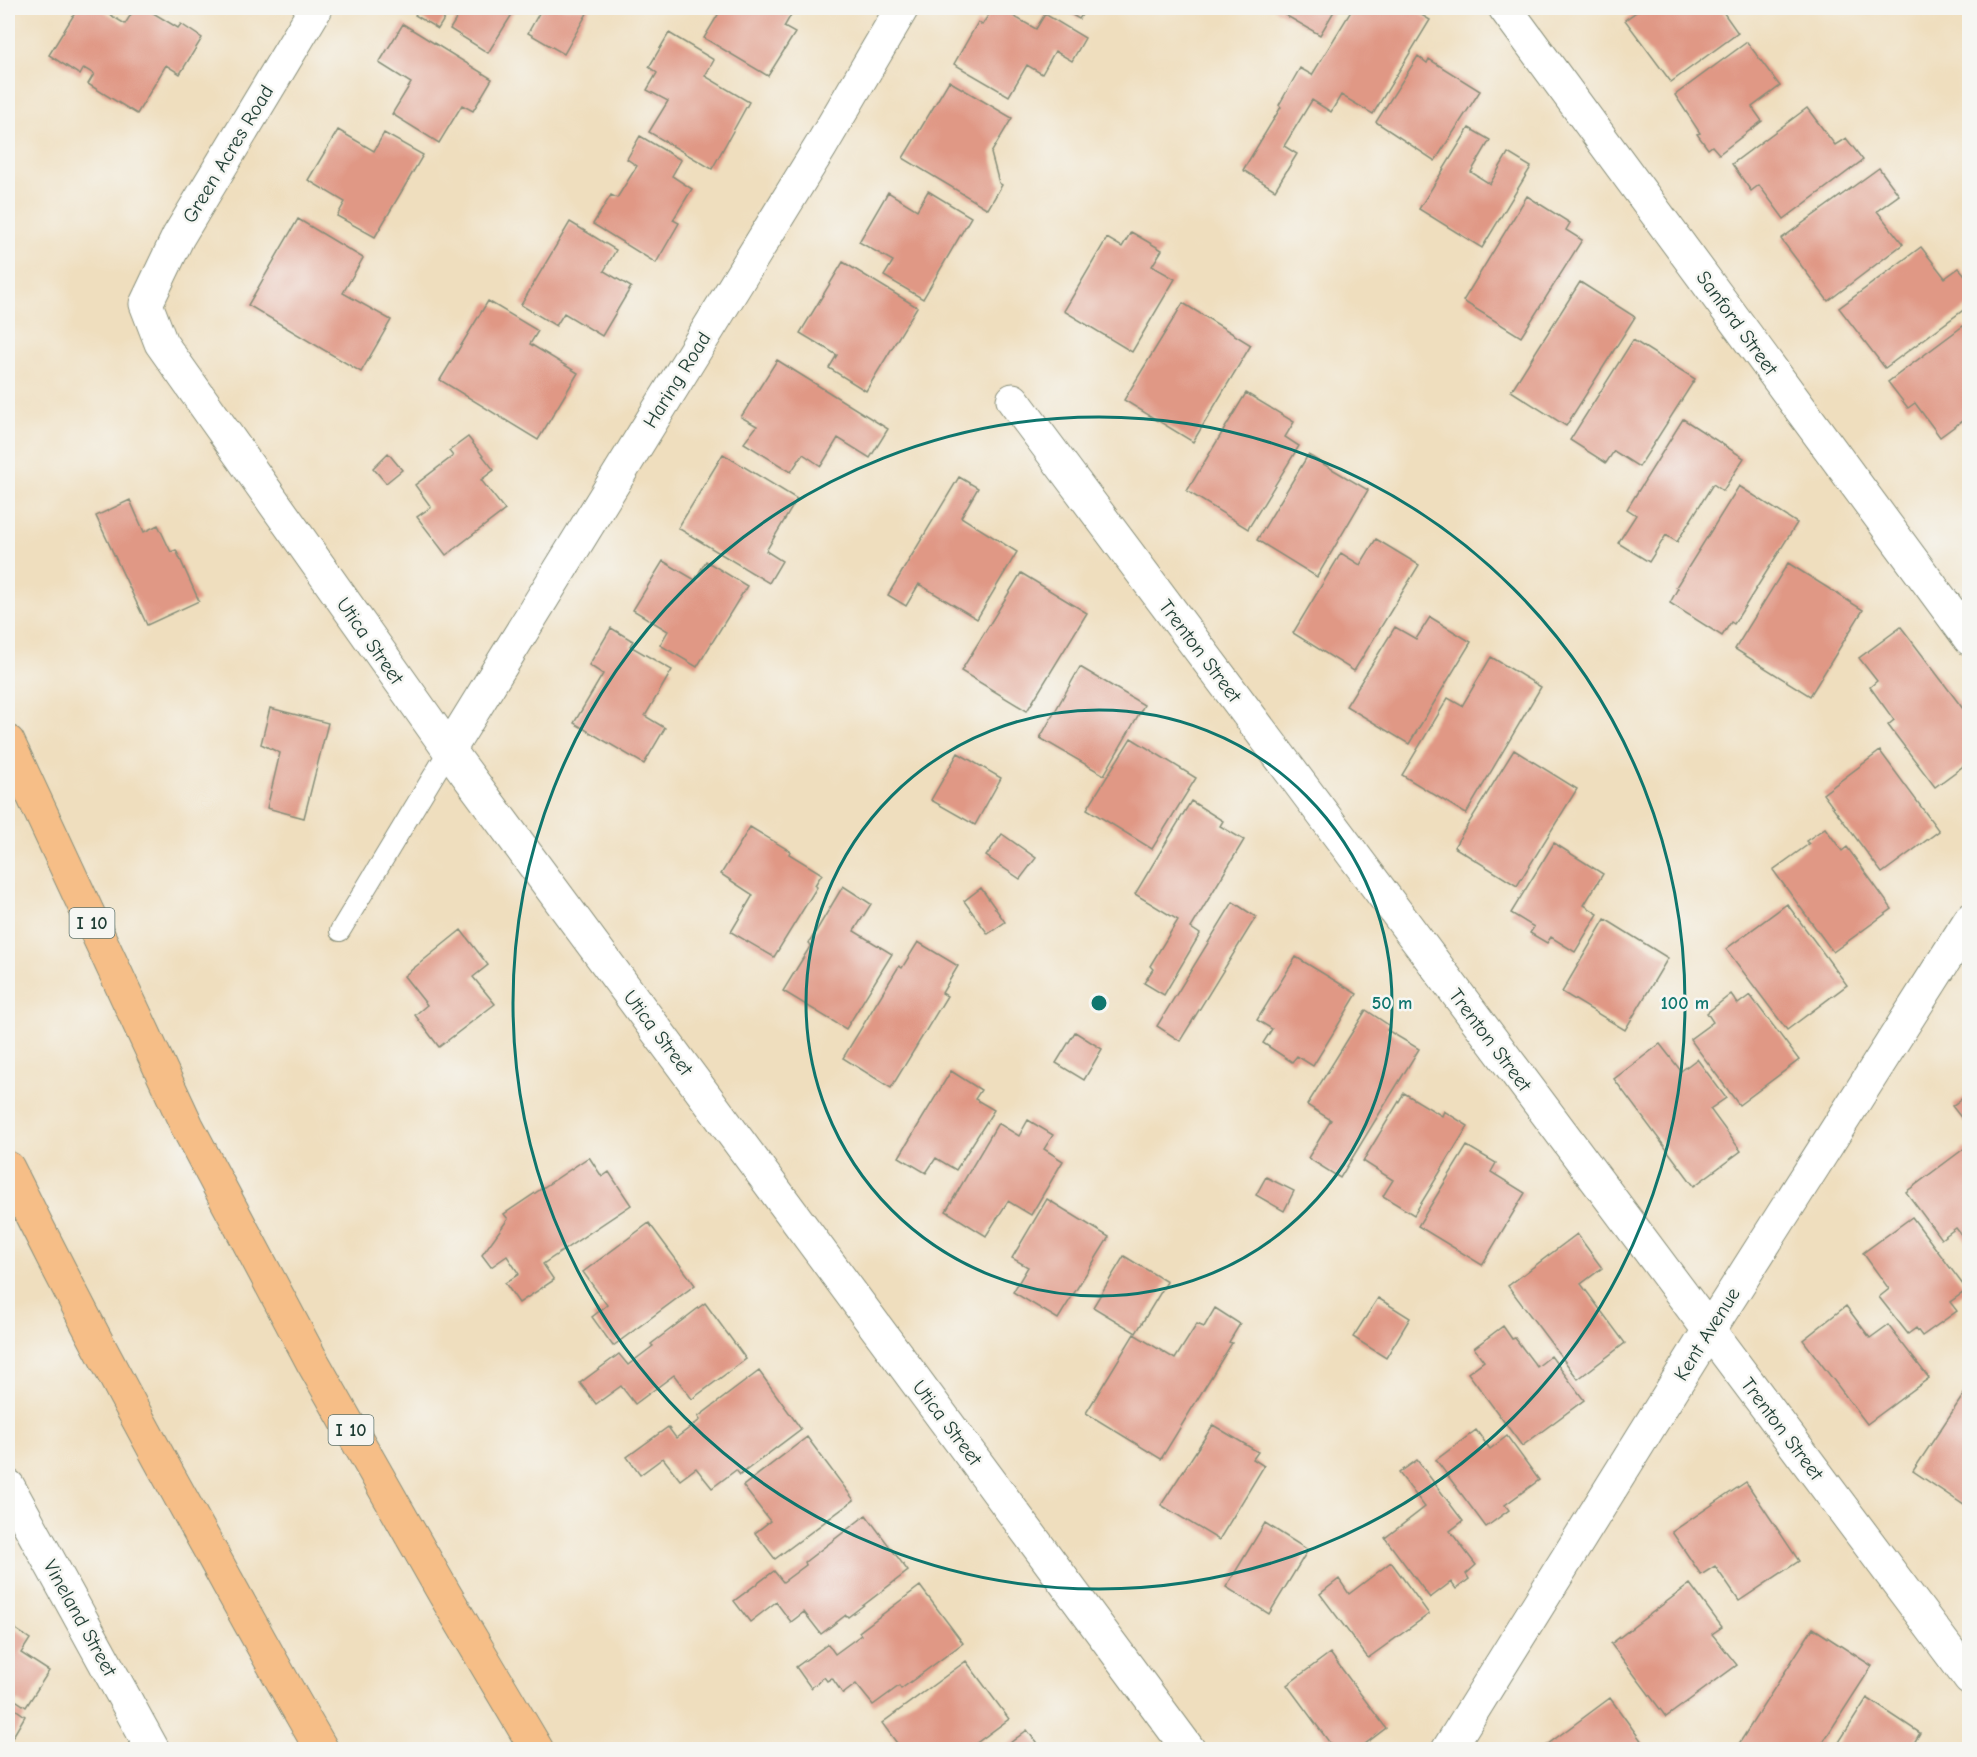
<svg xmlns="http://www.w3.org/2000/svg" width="1977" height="1757" viewBox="0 0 1977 1757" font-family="'Comic Neue',sans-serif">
	<rect width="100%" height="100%" fill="#f6f6f2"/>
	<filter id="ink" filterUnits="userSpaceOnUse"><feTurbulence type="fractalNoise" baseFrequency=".0167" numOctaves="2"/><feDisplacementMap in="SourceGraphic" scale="12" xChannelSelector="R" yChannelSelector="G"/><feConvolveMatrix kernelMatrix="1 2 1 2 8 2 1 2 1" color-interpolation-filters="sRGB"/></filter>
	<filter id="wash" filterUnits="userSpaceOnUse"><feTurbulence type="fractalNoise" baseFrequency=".008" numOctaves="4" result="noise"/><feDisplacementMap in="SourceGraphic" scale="24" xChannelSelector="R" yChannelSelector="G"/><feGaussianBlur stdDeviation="1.35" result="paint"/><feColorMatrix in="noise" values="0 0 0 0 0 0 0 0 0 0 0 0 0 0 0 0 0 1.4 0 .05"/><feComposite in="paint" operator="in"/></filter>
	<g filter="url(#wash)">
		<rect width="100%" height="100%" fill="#efdebe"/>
		<g id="blocks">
			<path fill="#e09885" d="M78,8H99L125,24L135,8H145L178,28L181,24L202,38L180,74L166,65L137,114L88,84L94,74L84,68L80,75L49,55Z
				M420,8H516L488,53L450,29L458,16L449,11L438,29L415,15Z
				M542,8H590L564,54L528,33Z
				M722,8H795L784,27L795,33L768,76L704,38Z
				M993,8H999L1036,29L1045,14L1085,38L1072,61L1055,51L1042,74L1027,65L1009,96L954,64L978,22L982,25Z
				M1060,8H1087L1079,19Z
				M1273,8H1336L1320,35Z
				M1353,8H1410L1430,20L1373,114L1341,95L1331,112L1312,100L1284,146L1297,154L1275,190L1243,170L1281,107L1279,105L1300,68L1312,75Z
				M1642,8H1723L1721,9L1738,33L1671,82L1625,20Z
				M403,24L492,79L473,111L462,105L439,143L392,114L411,83L379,63Z
				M669,33L714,60L705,76L749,102L712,169L649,132L668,101L647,90L657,73L649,67Z
				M1747,42L1780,86L1752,107L1762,121L1719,154L1712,146L1708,149L1697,134L1700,133L1675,95Z
				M1418,56L1427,63L1429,59L1480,91L1435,161L1376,122Z
				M949,81L1012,118L991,153L999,183L1002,185L988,209L903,158Z
				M1807,108L1835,145L1846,138L1863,160L1784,219L1759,185L1751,191L1732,164Z
				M1469,128L1490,140L1471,172L1490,184L1508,153L1531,167L1482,248L1419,209Z
				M338,130L374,151L384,133L423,155L375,237L337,216L345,202L308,180Z
				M640,136L681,160L672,176L692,189L673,220L679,223L656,263L593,224L611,195L617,198L637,166L627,159Z
				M1879,168L1899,195L1877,211L1903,244L1828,301L1781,239Z
				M928,191L971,217L923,299L884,276L893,261L859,242L888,192L917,210Z
				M1527,196L1570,223L1566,230L1582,240L1521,337L1463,301Z
				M298,219L363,258L343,293L391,320L361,372L248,305Z
				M570,222L616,250L604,271L631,287L602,336L564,313L556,326L521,305Z
				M1131,232L1162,250L1152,266L1175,279L1132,352L1064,311L1107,238L1122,247Z
				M1921,247L1945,278L1959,268L1970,281V305L1885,368L1839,308Z
				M843,262L917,307L866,391L829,368L837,355L800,333Z
				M1580,282L1635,317L1566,426L1511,391Z
				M488,301L538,331L530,344L578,373L538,440L440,380Z
				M1183,303L1251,345L1193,442L1124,400Z
				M1963,326L1970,334V415L1940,437L1915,403L1908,408L1888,382Z
				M1633,340L1695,379L1639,467L1614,451L1606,463L1570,440Z
				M777,360L888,429L870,458L838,438L821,466L803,454L791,472L744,443L757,426L741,417Z
				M1246,393L1294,422L1285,437L1299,446L1248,529L1187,491Z
				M1683,419L1744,458L1723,491L1713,484L1677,542L1666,535L1649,562L1618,543L1636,515L1627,509Z
				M468,437L494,470L481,480L505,510L446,555L417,517L431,507L415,485L453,456L449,451Z
				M388,453L402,470L386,483L373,468Z
				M723,454L797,499L766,551L782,561L769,583L678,528Z
				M1308,455L1368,490L1317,577L1257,540Z
				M959,477L978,488L961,517L1017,552L977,619L919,584L906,606L888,595Z
				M1739,486L1797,523L1734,624L1731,622L1722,636L1670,603L1678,588L1676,587Z
				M130,500L144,532L158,525L171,552L176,550L199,601L147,625L96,516Z
				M1376,539L1419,565L1354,671L1293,633L1341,553L1360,565Z
				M663,561L695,580L706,561L747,586L697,667L660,645L668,631L633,610Z
				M1788,563L1863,610L1810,696L1735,649Z
				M1021,573L1087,613L1027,711L961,671Z
				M1430,617L1471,642L1409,744L1346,706L1395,627L1416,639Z
				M1901,627L1970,718V761L1935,787L1888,725L1894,720L1870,687L1877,681L1859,658Z
				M611,628L633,641L630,646L672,670L645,716L665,728L644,764L574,723L603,674L589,665Z
				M1491,657L1541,687L1466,814L1402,775L1448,698L1462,706Z
				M1080,667L1144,705L1104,775L1040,738Z
				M270,708L328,723L304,818L267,808L280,753L261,744Z
				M1131,738L1196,778L1152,849L1087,809Z
				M1514,750L1577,789L1517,886L1454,847Z
				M1880,751L1939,831L1882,873L1823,794Z
				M958,753L1001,778L975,825L931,800Z
				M1191,801L1223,821L1220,826L1244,840L1191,928L1200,934L1164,995L1144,983L1153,969L1150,966L1178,920L1135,894Z
				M750,827L790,851L789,854L822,874L815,885L817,887L774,957L731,932L753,895L721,874Z
				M1825,828L1842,851L1847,847L1892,909L1833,952L1773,870L1809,844L1806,841Z
				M1002,834L1036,858L1020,879L986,856Z
				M1554,843L1603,874L1584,905L1598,914L1575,952L1551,937L1547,943L1530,933L1534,927L1511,913Z
				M843,886L871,904L854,931L892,954L846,1029L783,991L811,945L809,943Z
				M981,888L1005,922L988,934L964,901Z
				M1233,902L1256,917L1180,1041L1157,1026Z
				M1787,904L1847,985L1787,1030L1726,949Z
				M1605,919L1668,958L1625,1030L1562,992Z
				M461,930L488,965L473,977L495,1004L439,1047L415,1015L427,1005L404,976Z
				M918,942L958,966L942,993L947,996L891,1088L843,1058L899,966L902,968Z
				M1296,957L1357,994L1313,1066L1297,1056L1292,1062L1263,1043L1272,1029L1257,1020Z
				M1731,994L1738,1004L1750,995L1799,1060L1739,1105L1690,1039L1713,1022L1707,1013Z
				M1366,1010L1390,1026L1387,1030L1419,1049L1340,1178L1308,1158L1331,1120L1307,1105Z
				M1075,1032L1102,1049L1084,1080L1056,1063Z
				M1660,1044L1681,1071L1697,1059L1726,1098L1710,1109L1741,1151L1694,1186L1614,1079Z
				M951,1071L981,1090L975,1099L994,1110L956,1170L936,1158L926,1173L899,1157Z
				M1404,1093L1442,1116L1444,1111L1468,1126L1414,1215L1383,1196L1393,1180L1363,1161Z
				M1970,1093V1129L1952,1106Z
				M1028,1120L1053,1135L1044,1149L1063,1161L1031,1215L1008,1201L986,1236L946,1211L998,1123L1019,1136Z
				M1467,1146L1496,1163L1491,1172L1525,1193L1482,1265L1418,1226Z
				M1965,1148L1970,1154V1246L1956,1228L1941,1239L1906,1192Z
				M589,1157L602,1177L609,1172L631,1205L543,1264L554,1280L519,1303L505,1283L519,1274L507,1256L491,1267L482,1255L508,1219L504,1214Z
				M1266,1177L1294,1191L1284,1211L1256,1195Z
				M1047,1199L1109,1237L1058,1319L1013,1292L1028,1267L1012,1258Z
				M1912,1217L1967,1290L1950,1302L1957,1311L1922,1336L1916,1328L1908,1334L1879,1297L1889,1289L1863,1253Z
				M649,1223L695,1285L613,1346L592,1317L607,1305L583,1272Z
				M1577,1234L1602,1268L1581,1284L1625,1343L1578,1379L1508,1286Z
				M1124,1256L1167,1282L1136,1333L1093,1307Z
				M1378,1298L1410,1318L1386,1358L1353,1337Z
				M705,1303L746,1359L692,1399L674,1375L635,1404L621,1386L596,1404L580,1383L619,1354L628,1365L653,1346L651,1344Z
				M1846,1306L1870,1338L1888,1325L1929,1378L1867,1424L1803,1340Z
				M1215,1308L1240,1324L1229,1342L1232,1343L1161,1459L1086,1413L1134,1334L1175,1359L1197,1324L1204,1327Z
				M1503,1326L1512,1339L1515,1338L1537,1367L1551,1356L1584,1400L1522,1446L1468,1373L1484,1361L1474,1348Z
				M759,1371L801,1429L740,1475L736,1470L712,1488L696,1468L680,1480L663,1458L640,1475L627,1457L668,1427L676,1438L700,1420L698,1417Z
				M1970,1385V1509L1913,1471Z
				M1213,1425L1258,1452L1253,1459L1264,1466L1219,1540L1161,1505Z
				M1476,1430L1490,1449L1507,1436L1539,1480L1505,1505L1509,1510L1486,1527L1436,1460Z
				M807,1437L854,1500L775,1559L755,1533L770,1521L743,1486Z
				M1417,1460L1463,1521L1450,1531L1476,1565L1466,1574L1469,1579L1456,1589L1451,1582L1430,1598L1385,1538L1425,1507L1399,1473Z
				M1746,1482L1799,1561L1739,1601L1715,1566L1701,1575L1672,1532Z
				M866,1515L908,1571L848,1617L846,1615L821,1634L804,1612L791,1622L776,1602L750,1622L734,1601L774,1571L783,1582L806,1565L805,1562Z
				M1265,1523L1308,1550L1269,1614L1226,1587Z
				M1391,1562L1429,1614L1368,1658L1320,1594L1339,1579L1349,1594Z
				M1690,1584L1722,1627L1712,1634L1737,1665L1666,1717L1611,1644Z
				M920,1586L963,1643L901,1689L899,1686L873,1705L856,1684L843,1694L832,1678L827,1681L824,1677L811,1688L796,1667L828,1644L835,1654L861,1635L859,1632Z
				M8,1624L30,1639L21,1653L49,1671L26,1707L8,1695Z
				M1813,1628L1872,1666L1818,1750H1735Z
				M1330,1653L1386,1728L1357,1750H1335L1287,1685Z
				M966,1661L1009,1719L967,1750H902L882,1723Z
				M1610,1698L1648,1750H1540Z
				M1867,1698L1920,1733L1910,1750H1834Z
				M8,1704L25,1716L8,1745Z
				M1027,1730L1042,1750H1001Z"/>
		</g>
	</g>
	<g filter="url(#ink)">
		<use href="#blocks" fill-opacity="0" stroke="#878e79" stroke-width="1.5"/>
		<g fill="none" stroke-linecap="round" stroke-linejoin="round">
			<defs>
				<path id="lane" d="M340,931L449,750"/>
				<path id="street" d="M316,8L178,237L146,304L161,343L449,750L1189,1750
					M1505,8L1970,639
					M1013,400L1970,1679
					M449,750L821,146L902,8
					M8,1486L153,1750
					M1448,1750L1708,1332L1970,920"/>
				<path id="highway" d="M8,742L187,1126L312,1361L444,1593L537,1750
					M8,1168C71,1295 137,1420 206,1543C244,1612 282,1682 322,1750"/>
			</defs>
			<use href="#lane" stroke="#878e79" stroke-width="22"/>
			<use href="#street" stroke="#878e79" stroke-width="35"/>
			<use href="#highway" stroke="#878e79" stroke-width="35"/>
			<use href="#lane" stroke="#fff" stroke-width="20"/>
			<use href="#street" stroke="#fff" stroke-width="33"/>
			<use href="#highway" stroke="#f6be87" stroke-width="33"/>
		</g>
	</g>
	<g fill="none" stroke="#0f766e" stroke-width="3">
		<circle cx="1099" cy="1003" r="293"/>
		<circle cx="1099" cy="1003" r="586"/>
	</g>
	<g text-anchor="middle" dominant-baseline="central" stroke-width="5" stroke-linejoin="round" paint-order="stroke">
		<g fill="#f6f6f2" stroke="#60746d" stroke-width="1.5">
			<rect x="69.5" y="908" width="45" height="30" rx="4.5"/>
			<rect x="328.5" y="1415" width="45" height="30" rx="4.5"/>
		</g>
		<g font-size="18" font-weight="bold" fill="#1f3d34">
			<text x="92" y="923">I 10</text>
			<text x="351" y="1430">I 10</text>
		</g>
		<g font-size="20" fill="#1f3d34" stroke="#f6f6f2">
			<text transform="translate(228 154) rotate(-59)">Green Acres Road</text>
			<text transform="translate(1737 323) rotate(54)">Sanford Street</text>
			<text transform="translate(677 380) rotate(-58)">Haring Road</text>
			<text transform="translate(370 641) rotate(55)">Utica Street</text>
			<text transform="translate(1200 651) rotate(53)">Trenton Street</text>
			<text transform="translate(658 1033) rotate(53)">Utica Street</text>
			<text transform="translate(1490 1040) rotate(53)">Trenton Street</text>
			<text transform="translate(1707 1334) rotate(-58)">Kent Avenue</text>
			<text transform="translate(947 1423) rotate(53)">Utica Street</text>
			<text transform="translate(1782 1429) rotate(53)">Trenton Street</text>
			<text transform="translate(80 1618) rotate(61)">Vineland Street</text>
		</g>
	</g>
	<circle cx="1099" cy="1003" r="9" fill="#0f766e" stroke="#f6f6f2" stroke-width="3"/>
	<g font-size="18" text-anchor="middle" font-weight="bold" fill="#0f766e" stroke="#f6f6f2" stroke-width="5" stroke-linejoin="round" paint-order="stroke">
		<text x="1392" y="1009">50 m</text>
		<text x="1685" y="1009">100 m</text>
	</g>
	<rect width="1977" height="1757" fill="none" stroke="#f6f6f2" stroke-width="30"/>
</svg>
